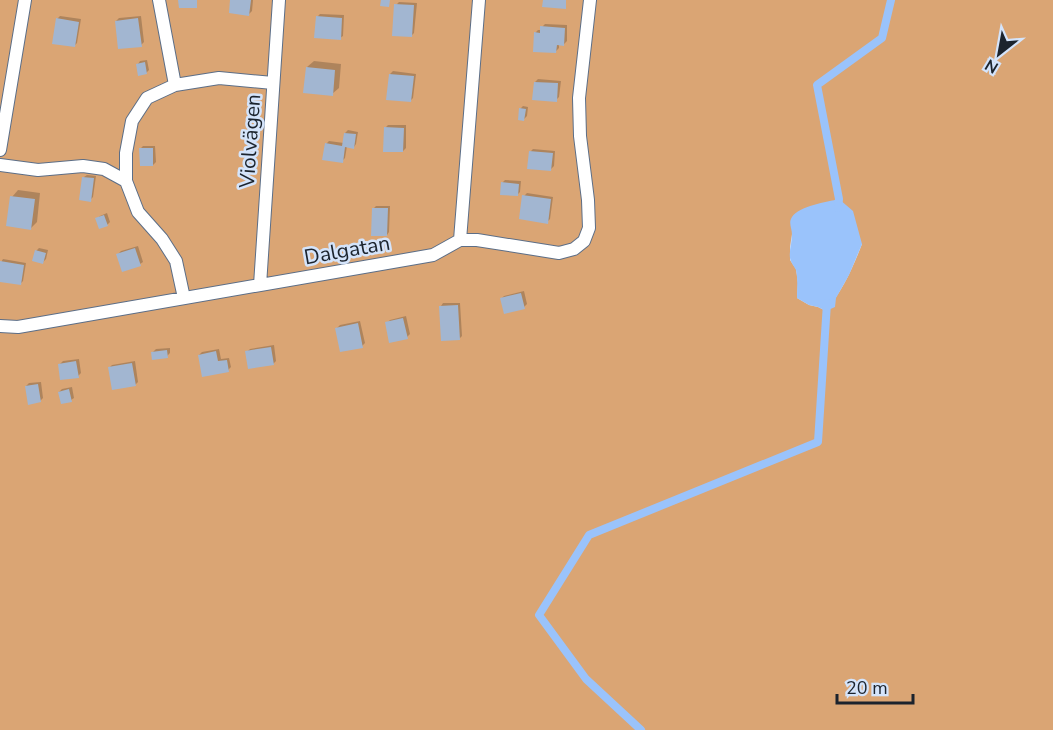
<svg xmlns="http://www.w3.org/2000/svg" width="1053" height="730" viewBox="0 0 1053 730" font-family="'Nunito Sans',sans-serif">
	<rect width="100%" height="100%" fill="#d4e4fb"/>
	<path fill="#daa574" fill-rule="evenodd" d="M0,0H1053V730H0ZM792,234L862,244C853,268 842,291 826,311L818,307L809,305L797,298L798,283L796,269L790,260V247Z"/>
	<path fill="#9ac3fb" d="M839,199L853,211L862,244L849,275L836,298L835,307L826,311L818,307L809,305L797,298C797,289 798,279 796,270C794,266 791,263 790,258C789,250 792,243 792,235C792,228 788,223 792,217C799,206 827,202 839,199Z"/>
	<path fill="#0003" d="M232,0H253L252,11L249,14Z
		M399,2L417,3L414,33L411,36L396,5Z
		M320,14L344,15L343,36L340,38L317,17Z
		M60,16L81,19L77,43L74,46L57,19Z
		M141,16L144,42L141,45L116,21L119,18Z
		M545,24L567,25V41L564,44H559V48L556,51L535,33L538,30H542V27Z
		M147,60L149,70L146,73L138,64L140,61Z
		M314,61L341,64L339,88L332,94L307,67Z
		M393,71L416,74L413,98L410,101L390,74Z
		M538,79L561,81L559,97L556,100L535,82Z
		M523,106L528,107L527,116L524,119L520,109Z
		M388,125H406V148L403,151L385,128Z
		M348,130L358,132L356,144L354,147L347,146L345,158L342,161L326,144L329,141L344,143L345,133Z
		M143,146H155L156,162L153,165L140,149Z
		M533,149L555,151L554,166L551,169L530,152Z
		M87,175L96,176L93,197L90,200L84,177Z
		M505,180L521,181L520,192L517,195L502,183Z
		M18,190L40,193L37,222L31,228L12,197Z
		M527,193L553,197L550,219L547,222L524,196Z
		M376,206H390L389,232L387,235L373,209Z
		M107,213L110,222L107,225L97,219L100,216Z
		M138,246L143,262L140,264L118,254L121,251Z
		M39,248L48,250L46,259L43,262L36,251Z
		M3,259L26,263L23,281L20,284L0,280V264Z
		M524,291L527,304L524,307L502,298L504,296Z
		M443,303H460L462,336L459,339L441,306Z
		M406,316L410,334L407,337L387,323L390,320Z
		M360,321L365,343L362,346L337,328L340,325Z
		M274,345L276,361L273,364L247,352L250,349Z
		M170,348V353L167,356L153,352L156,349Z
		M219,349L221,359L229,358L231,367L228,370L199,355L202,352Z
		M79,359L81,373L78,376L60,364L63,361Z
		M135,361L138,382L135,385L109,368L112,365Z
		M41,382L43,398L40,401L26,386L29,383Z
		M72,387L74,398L71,400L59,392L62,389Z"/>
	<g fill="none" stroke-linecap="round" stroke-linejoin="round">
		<path stroke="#9ac3fb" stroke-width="8" d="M838,208L839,199L817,85L882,38L891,0
			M641,730L586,679L539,615L589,535L818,442L827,303"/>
	</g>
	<path fill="#a2b6d1" d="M178,0H197V8H179Z
		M230,0H251L249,16L229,13Z
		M381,0H390L389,7L380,6Z
		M543,0H566V9L542,7Z
		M394,4L414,5L412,37L392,36Z
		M316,16L342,18L341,40L314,38Z
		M56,18L79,22L75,47L52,44Z
		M138,18L142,47L118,49L115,21Z
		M540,26L565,28L564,46L557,45L556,53L533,52L534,32L540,33Z
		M145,62L147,74L138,76L136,64Z
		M306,67L335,70L333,96L303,93Z
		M389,74L414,76L411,102L386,100Z
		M534,82L558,83L557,102L532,100Z
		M519,108L526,109L524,121L518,120Z
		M384,127L404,128L403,152H383Z
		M344,133L356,134L354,149L345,147L343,163L322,160L325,143L342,146Z
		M139,148H153V166H140Z
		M529,151L553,153L551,171L527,169Z
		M82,177L94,178L91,202L79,200Z
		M501,182L519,184L518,196L500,195Z
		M522,195L551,199L548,224L519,219Z
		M10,196L35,199L31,230L6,226Z
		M372,208H388L387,236H371Z
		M104,215L108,226L99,229L95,218Z
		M135,248L141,266L122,272L116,254Z
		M35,250L46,253L43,264L32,261Z
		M0,261L24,265L21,285L0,282Z
		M521,293L525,309L504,314L500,298Z
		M458,305L460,340L441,341L439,306Z
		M403,318L408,339L389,343L385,322Z
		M358,323L363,348L340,352L335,328Z
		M271,347L274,365L248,369L245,351Z
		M167,350L168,358L152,360L151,352Z
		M216,351L218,361L227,360L229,372L202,377L198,355Z
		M76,361L79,378L60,380L58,364Z
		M132,363L136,386L112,390L108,367Z
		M38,384L41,402L28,405L25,386Z
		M69,389L72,402L61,404L58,392Z"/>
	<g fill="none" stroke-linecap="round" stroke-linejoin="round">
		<defs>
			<path id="service" d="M159,0L175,85
				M0,150L25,0
				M0,165L38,170L83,166L104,169L126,181
				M460,240L479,0
				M260,285L279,0
				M184,298L176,261L162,239L138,212L126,181V153L132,121L147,98L175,85L219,78L273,83
				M0,326L18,327L433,255L460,240H477L559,253L574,249L584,241L589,228L588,200L580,136L579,98L590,0"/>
		</defs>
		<use href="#service" stroke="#5c6e87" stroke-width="14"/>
		<use href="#service" stroke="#fff" stroke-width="12"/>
	</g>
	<g text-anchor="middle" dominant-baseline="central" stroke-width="5" stroke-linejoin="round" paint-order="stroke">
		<g font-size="21" fill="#1b232d" stroke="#d4e4fb">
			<text transform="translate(250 141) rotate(-86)">Violvägen</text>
			<text transform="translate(347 250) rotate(-10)">Dalgatan</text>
		</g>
	</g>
	<g transform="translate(999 54) rotate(211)" stroke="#d4e4fb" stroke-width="4.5" paint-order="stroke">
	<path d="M0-4.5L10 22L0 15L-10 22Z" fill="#1b232d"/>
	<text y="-9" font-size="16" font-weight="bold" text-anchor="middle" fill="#1b232d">N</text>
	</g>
	<path d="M837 694v9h76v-9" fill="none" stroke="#1b232d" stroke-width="3"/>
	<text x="846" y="694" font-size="18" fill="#1b232d" stroke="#d4e4fb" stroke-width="4.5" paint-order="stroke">20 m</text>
</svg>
